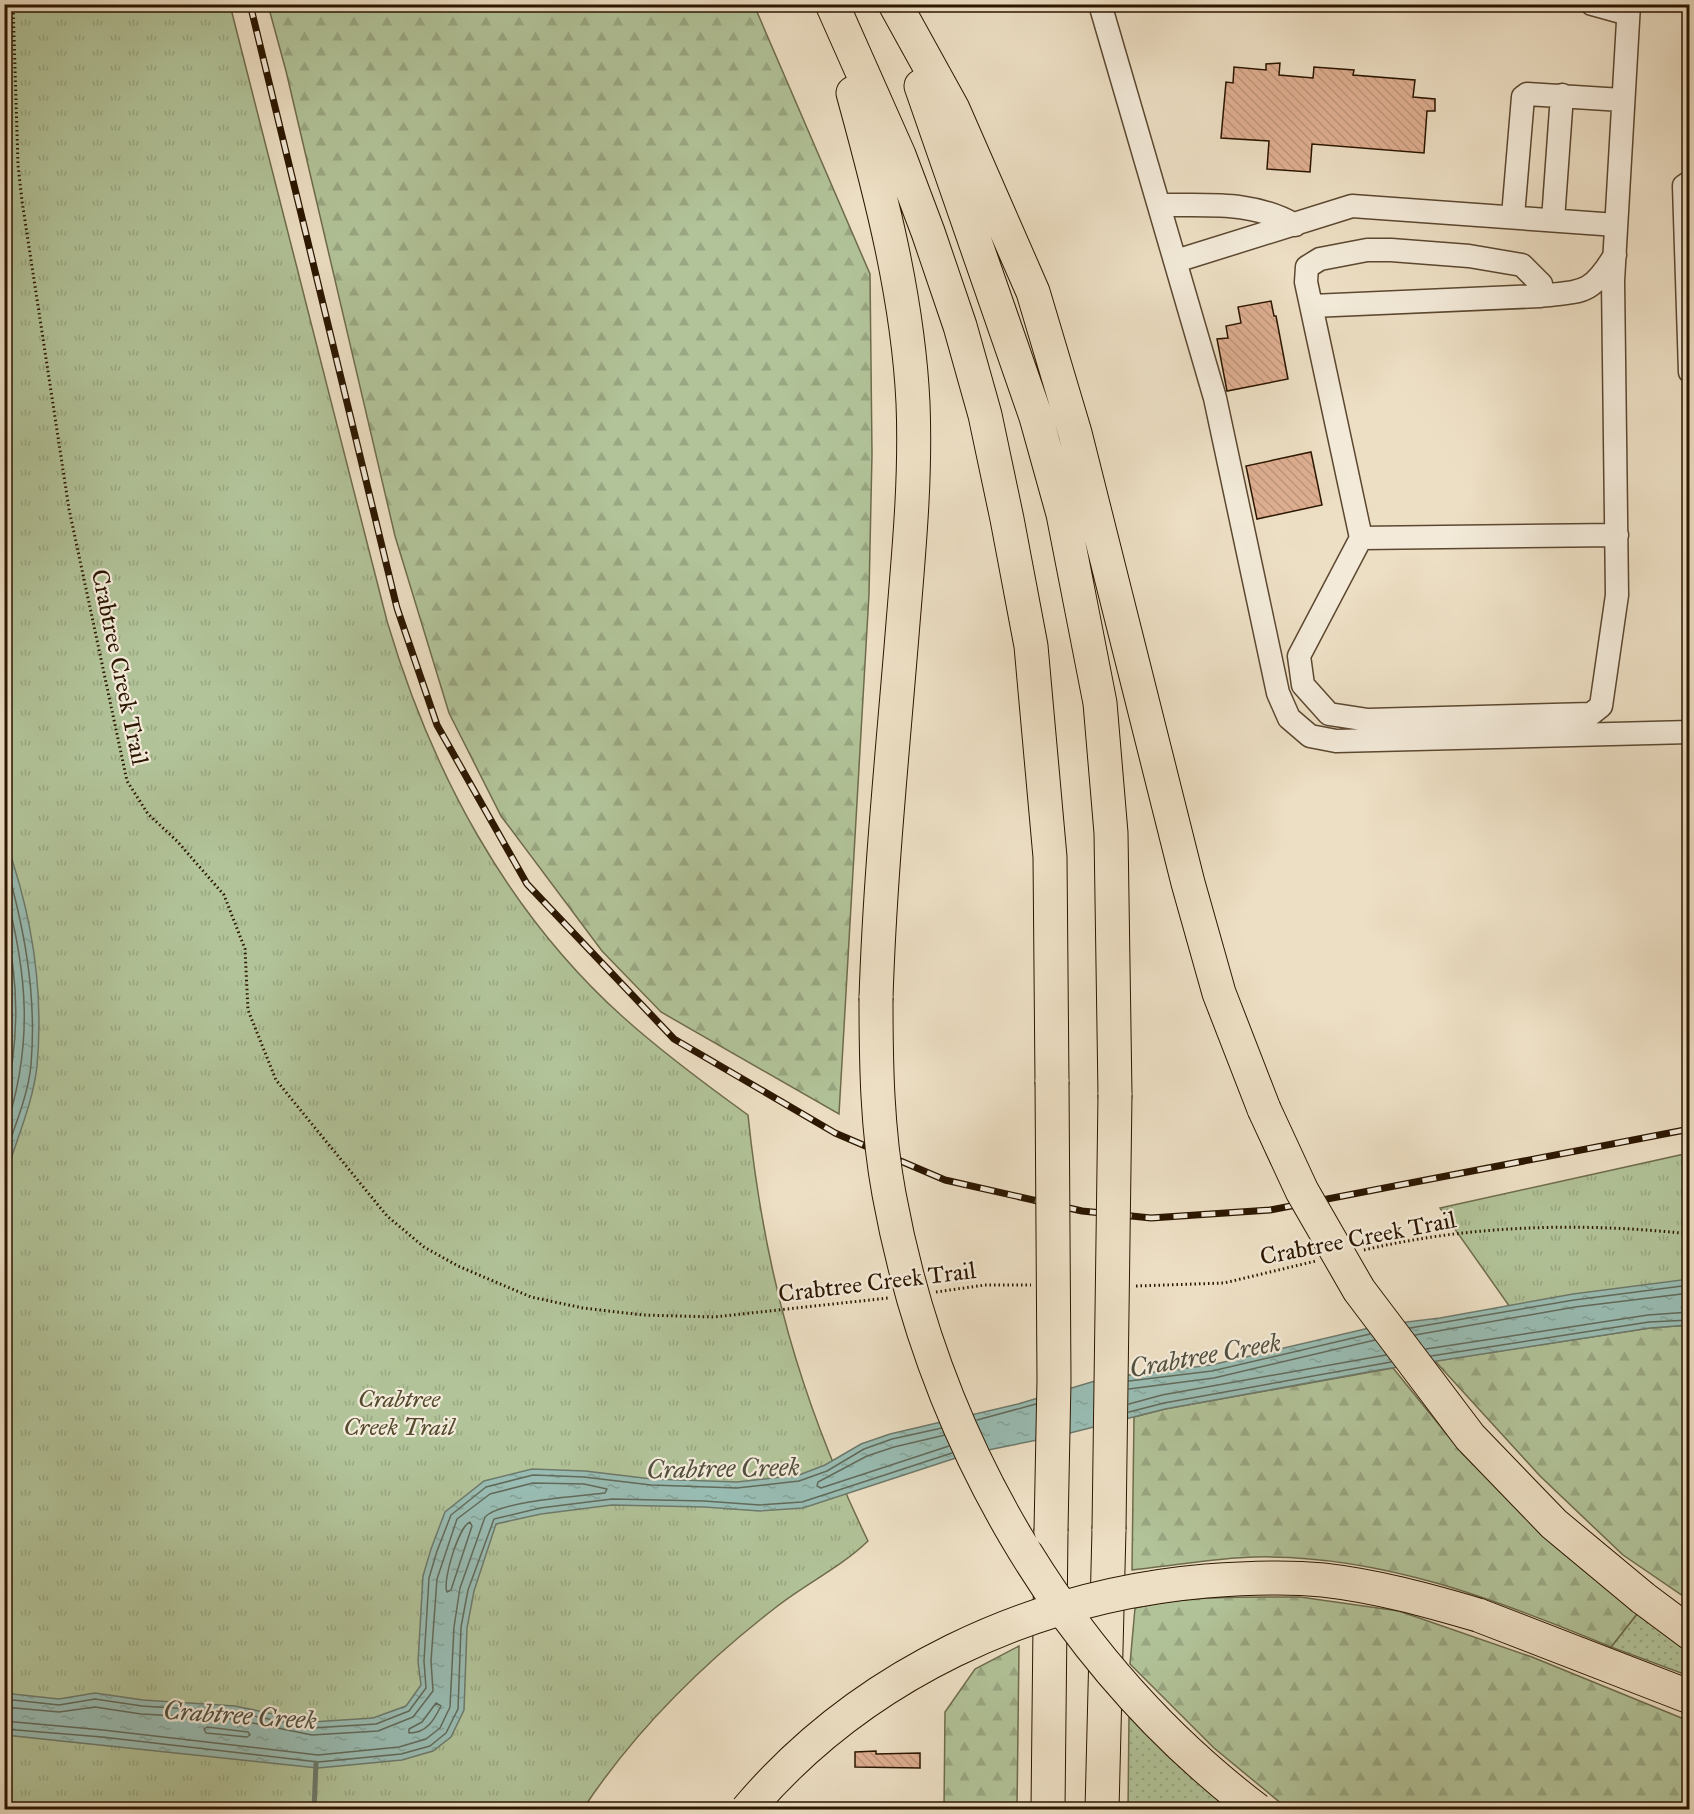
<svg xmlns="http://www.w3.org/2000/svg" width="1694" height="1814" viewBox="0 0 1694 1814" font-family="'IM FELL Great Primer',serif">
	<defs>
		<pattern id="grass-dots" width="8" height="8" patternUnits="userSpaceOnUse" patternTransform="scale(1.5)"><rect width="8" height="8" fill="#b2c399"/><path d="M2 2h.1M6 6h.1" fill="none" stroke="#99a782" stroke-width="1.8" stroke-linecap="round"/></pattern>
		<pattern id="forest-firs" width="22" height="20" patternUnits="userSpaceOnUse" patternTransform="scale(1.5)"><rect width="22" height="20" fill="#b2c399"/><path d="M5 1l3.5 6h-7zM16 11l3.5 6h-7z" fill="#99a782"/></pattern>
		<pattern id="park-tufts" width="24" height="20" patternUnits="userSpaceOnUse" patternTransform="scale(1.5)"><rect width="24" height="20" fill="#b2c399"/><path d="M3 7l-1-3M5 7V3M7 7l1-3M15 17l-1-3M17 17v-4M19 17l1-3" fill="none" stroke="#99a782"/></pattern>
		<pattern id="water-ripples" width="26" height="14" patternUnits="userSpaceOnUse" patternTransform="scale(1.5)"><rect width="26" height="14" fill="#99bdb4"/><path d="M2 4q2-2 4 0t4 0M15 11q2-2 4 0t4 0" fill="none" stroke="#84a299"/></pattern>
		<pattern id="building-back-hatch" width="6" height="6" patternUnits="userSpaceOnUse" patternTransform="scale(1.5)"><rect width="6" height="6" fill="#dfaf92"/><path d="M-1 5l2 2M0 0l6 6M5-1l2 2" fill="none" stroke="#c0967c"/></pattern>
	</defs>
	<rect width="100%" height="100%" fill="#eddfc4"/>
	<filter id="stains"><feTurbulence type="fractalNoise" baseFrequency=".00333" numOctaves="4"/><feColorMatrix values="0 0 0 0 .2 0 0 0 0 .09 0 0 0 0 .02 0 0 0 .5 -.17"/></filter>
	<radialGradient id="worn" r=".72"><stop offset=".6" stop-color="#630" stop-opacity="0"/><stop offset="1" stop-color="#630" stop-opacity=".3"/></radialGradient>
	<path fill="url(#grass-dots)" stroke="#6e6c4c" stroke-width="1.5" d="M1637,1614L1689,1649V1676L1611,1647Z
		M1129,1717L1232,1809L1128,1810Z"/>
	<path fill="url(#forest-firs)" stroke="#6e6c4c" stroke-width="1.5" d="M268,5H754L870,274L872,454L869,594L839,1114L661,1012L602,951L501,816L449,713L395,536L286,71Z
		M1689,1325V1600L1623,1555L1540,1476L1435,1361L1650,1328Z
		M1393,1368L1462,1453L1552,1544L1637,1614L1611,1647C1498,1600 1379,1554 1255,1557C1214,1558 1173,1566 1132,1570L1134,1417L1165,1409Z
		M1300,1597L1399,1611L1532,1657L1689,1721V1809H1288L1214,1748L1130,1664L1135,1608C1189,1595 1245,1597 1300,1597Z
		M1019,1646L1017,1809H944L945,1712L975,1669Z"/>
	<path fill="url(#park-tufts)" stroke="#6e6c4c" stroke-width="1.5" d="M5,5H230L387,621C431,770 506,912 623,1017C663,1053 705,1084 748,1115C764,1271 800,1400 868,1541C840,1568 805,1584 775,1608C700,1666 634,1732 583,1809L5,1810Z
		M1689,1153V1307L1517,1317L1440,1208Z"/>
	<path fill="url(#water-ripples)" stroke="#6d7a6c" stroke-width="1.5" d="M5,839C31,911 44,989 37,1066C33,1103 16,1141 5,1177Z
		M1689,1279V1325L1650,1328L1379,1370L1165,1409L1062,1435L968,1454L803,1508L760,1511L704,1507L612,1505L541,1514L496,1524L474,1591L467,1628L464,1710L451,1737L433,1751L402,1760L318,1768L5,1735L4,1693L59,1699L95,1693L143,1700L235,1706L312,1722L373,1718L406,1706L421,1685L418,1662L423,1576L431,1549L445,1512L484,1481L532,1469L585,1471L652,1479L737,1482L799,1475L825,1465L861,1444L890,1434L1018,1404L1105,1378L1211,1365L1382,1325L1440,1318L1573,1294Z"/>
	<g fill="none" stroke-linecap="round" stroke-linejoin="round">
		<path stroke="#626a5a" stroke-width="1.5" d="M4,857C24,926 37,993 31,1065C28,1096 14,1128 4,1158
			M4,886C28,974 34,1046 4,1134
			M4,921C20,982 19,1045 4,1105
			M1410,1328L1574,1300L1690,1285
			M1415,1335L1575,1307L1690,1293
			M1426,1349L1648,1315L1690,1312
			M1431,1356L1649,1322L1690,1320
			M1129,1381L1212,1371L1370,1334
			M1129,1389L1214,1378L1375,1340
			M1129,1404L1162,1395L1386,1355
			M1129,1412L1164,1403L1391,1362
			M977,1420L1036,1404
			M945,1435L894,1447L867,1456L818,1482L817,1486L821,1488L949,1446
			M470,1522L472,1526L451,1590L447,1592C442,1581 459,1526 470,1522Z
			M4,1699L59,1705L95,1699L142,1706L234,1712L312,1728L376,1724L409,1711L426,1688L424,1661L429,1578L437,1551L451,1515L486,1487L533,1475L584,1477L651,1485L737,1488L799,1481L827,1471L864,1449L892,1439L942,1428
			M436,1703L441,1706C434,1720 427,1733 409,1733V1729L422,1722Z
			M4,1707L59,1712L95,1707L141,1714L233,1719L312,1735L378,1731L413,1717L433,1691L431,1661L437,1579L457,1519L490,1494L533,1483L584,1484L607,1489L605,1493C580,1496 500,1501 485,1517L460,1588L454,1627L450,1707L440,1728L426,1739L399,1747L318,1755L103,1730L4,1721
			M207,1727L248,1732L250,1735L247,1737L206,1733L204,1729Z
			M4,1729L102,1737L318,1762L401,1754L430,1746L446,1733L458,1709L461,1627L468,1590L494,1519L540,1508L612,1499L704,1501L760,1505L802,1502L952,1453"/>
		<path stroke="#6d7a6c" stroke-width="5" d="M314,1810L316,1763"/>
	</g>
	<path fill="url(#building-back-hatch)" stroke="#2b1600" stroke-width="1.5" d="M1280,63L1279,75L1313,78L1314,67L1354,70L1353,75L1415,80L1413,97L1435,99V111H1427L1424,153L1312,144L1310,172L1267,169L1269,141L1221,138L1226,82L1233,83L1234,67L1266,70V64Z
		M1271,301L1274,316H1276L1288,379L1227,391L1217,339L1228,338L1226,326L1241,323L1238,307Z
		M1311,452L1322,505L1257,519L1246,466Z
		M876,1751V1754L920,1753V1768L855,1767V1752Z"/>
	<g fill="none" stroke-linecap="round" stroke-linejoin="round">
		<defs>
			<path id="minor" d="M1100,4L1215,398L1278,693L1289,718L1310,736L1336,741L1690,732
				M1592,4L1628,14
				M1690,182L1684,186L1690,372
				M1159,205C1208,206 1251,200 1295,225
				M1513,216L1523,97L1527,94L1622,100
				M1553,220L1562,95
				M1615,255C1591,295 1583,291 1540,296L1541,284L1522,265L1469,256L1391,250H1367L1320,259L1307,267L1306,282L1361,538L1299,656L1303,685L1329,714L1368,720L1591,714L1601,706L1617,595L1613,281L1629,4
				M1176,261L1352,206L1616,225
				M1312,306L1540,296
				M1361,538L1617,535"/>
			<path id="highway" d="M832,4L899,155L928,232L960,326L985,415L1007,519L1031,646L1050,857L1052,1082
				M895,4L953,109L1033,292L1075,433L1188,883L1219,993L1264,1109
				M921,86L1036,417L1063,514L1100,703L1111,833L1115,1095
				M853,93C881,195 908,298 913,403C916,477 909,550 903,623C893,748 880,873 876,998
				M1643,1598L1690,1633
				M1478,1615L1690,1697
				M1048,1810L1051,1531
				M1102,1810L1109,1529"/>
		</defs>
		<use href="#minor" stroke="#5c4831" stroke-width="25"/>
		<use href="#highway" stroke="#2b1600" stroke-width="35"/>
		<path stroke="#2b1600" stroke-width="3" stroke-dasharray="1.5 3" stroke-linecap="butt" d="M13,4L18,165L22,201L69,509L127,781L148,814L177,841L224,895L245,949L248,1010L276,1080L387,1216L424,1247L458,1266L531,1297L583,1308L643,1315L714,1317L888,1298
			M1364,1250C1470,1225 1581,1222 1690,1234
			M1136,1286L1224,1283L1316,1261
			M936,1292L985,1285H1031"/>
		<use href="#minor" stroke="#f3ead9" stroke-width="22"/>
		<use href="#highway" stroke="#eddfc4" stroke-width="33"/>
		<defs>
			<path id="rail" d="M250,4L397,608L437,725L527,884L674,1039L835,1133L945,1180L1082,1211L1151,1218L1270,1210L1690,1129"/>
		</defs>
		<use href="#rail" stroke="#2b1600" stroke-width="7"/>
		<use href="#rail" stroke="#f3ead9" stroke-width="4.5" stroke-dasharray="14" stroke-linecap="butt"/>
		<defs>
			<path id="highway-bridge" d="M876,998C876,1064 877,1129 889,1194C933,1435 1060,1660 1257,1810
				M1264,1109L1302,1191L1359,1290L1470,1437L1554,1524L1643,1598
				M1109,1529L1115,1095
				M1051,1531L1054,1380L1052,1082
				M747,1810C861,1675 1031,1596 1206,1581C1244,1578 1284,1576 1323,1580C1376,1586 1427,1600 1478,1615"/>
		</defs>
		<use href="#highway-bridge" stroke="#2b1600" stroke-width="35" stroke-linecap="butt"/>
		<use href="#highway-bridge" stroke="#eddfc4" stroke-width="33"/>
	</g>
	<g text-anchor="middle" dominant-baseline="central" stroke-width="4.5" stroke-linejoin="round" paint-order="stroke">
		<g font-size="24" fill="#2b1600" stroke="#f3ead9">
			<text transform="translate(120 667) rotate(78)">Crabtree Creek Trail</text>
			<text transform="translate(1358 1238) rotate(-11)">Crabtree Creek Trail</text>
			<text transform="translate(877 1282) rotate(-7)">Crabtree Creek Trail</text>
		</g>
		<g font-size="24" font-style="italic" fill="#544a2e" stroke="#f3ead9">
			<text x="399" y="1399">Crabtree<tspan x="399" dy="28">Creek Trail</tspan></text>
		</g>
		<g font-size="26" font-style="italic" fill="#52503f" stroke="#f3ead9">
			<text transform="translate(1205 1355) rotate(-10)">Crabtree Creek</text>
			<text transform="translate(723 1468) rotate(-1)">Crabtree Creek</text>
			<text transform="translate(240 1715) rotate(4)">Crabtree Creek</text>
		</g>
	</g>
	<rect width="1694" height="1814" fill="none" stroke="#eddfc4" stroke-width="24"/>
	<rect x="6" y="6" width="1682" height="1802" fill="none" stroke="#2b1600" stroke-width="3"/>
	<rect x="12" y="12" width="1670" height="1790" fill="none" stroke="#2b1600" stroke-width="1.5"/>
	<rect width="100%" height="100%" filter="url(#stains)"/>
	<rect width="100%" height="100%" fill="url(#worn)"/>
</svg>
